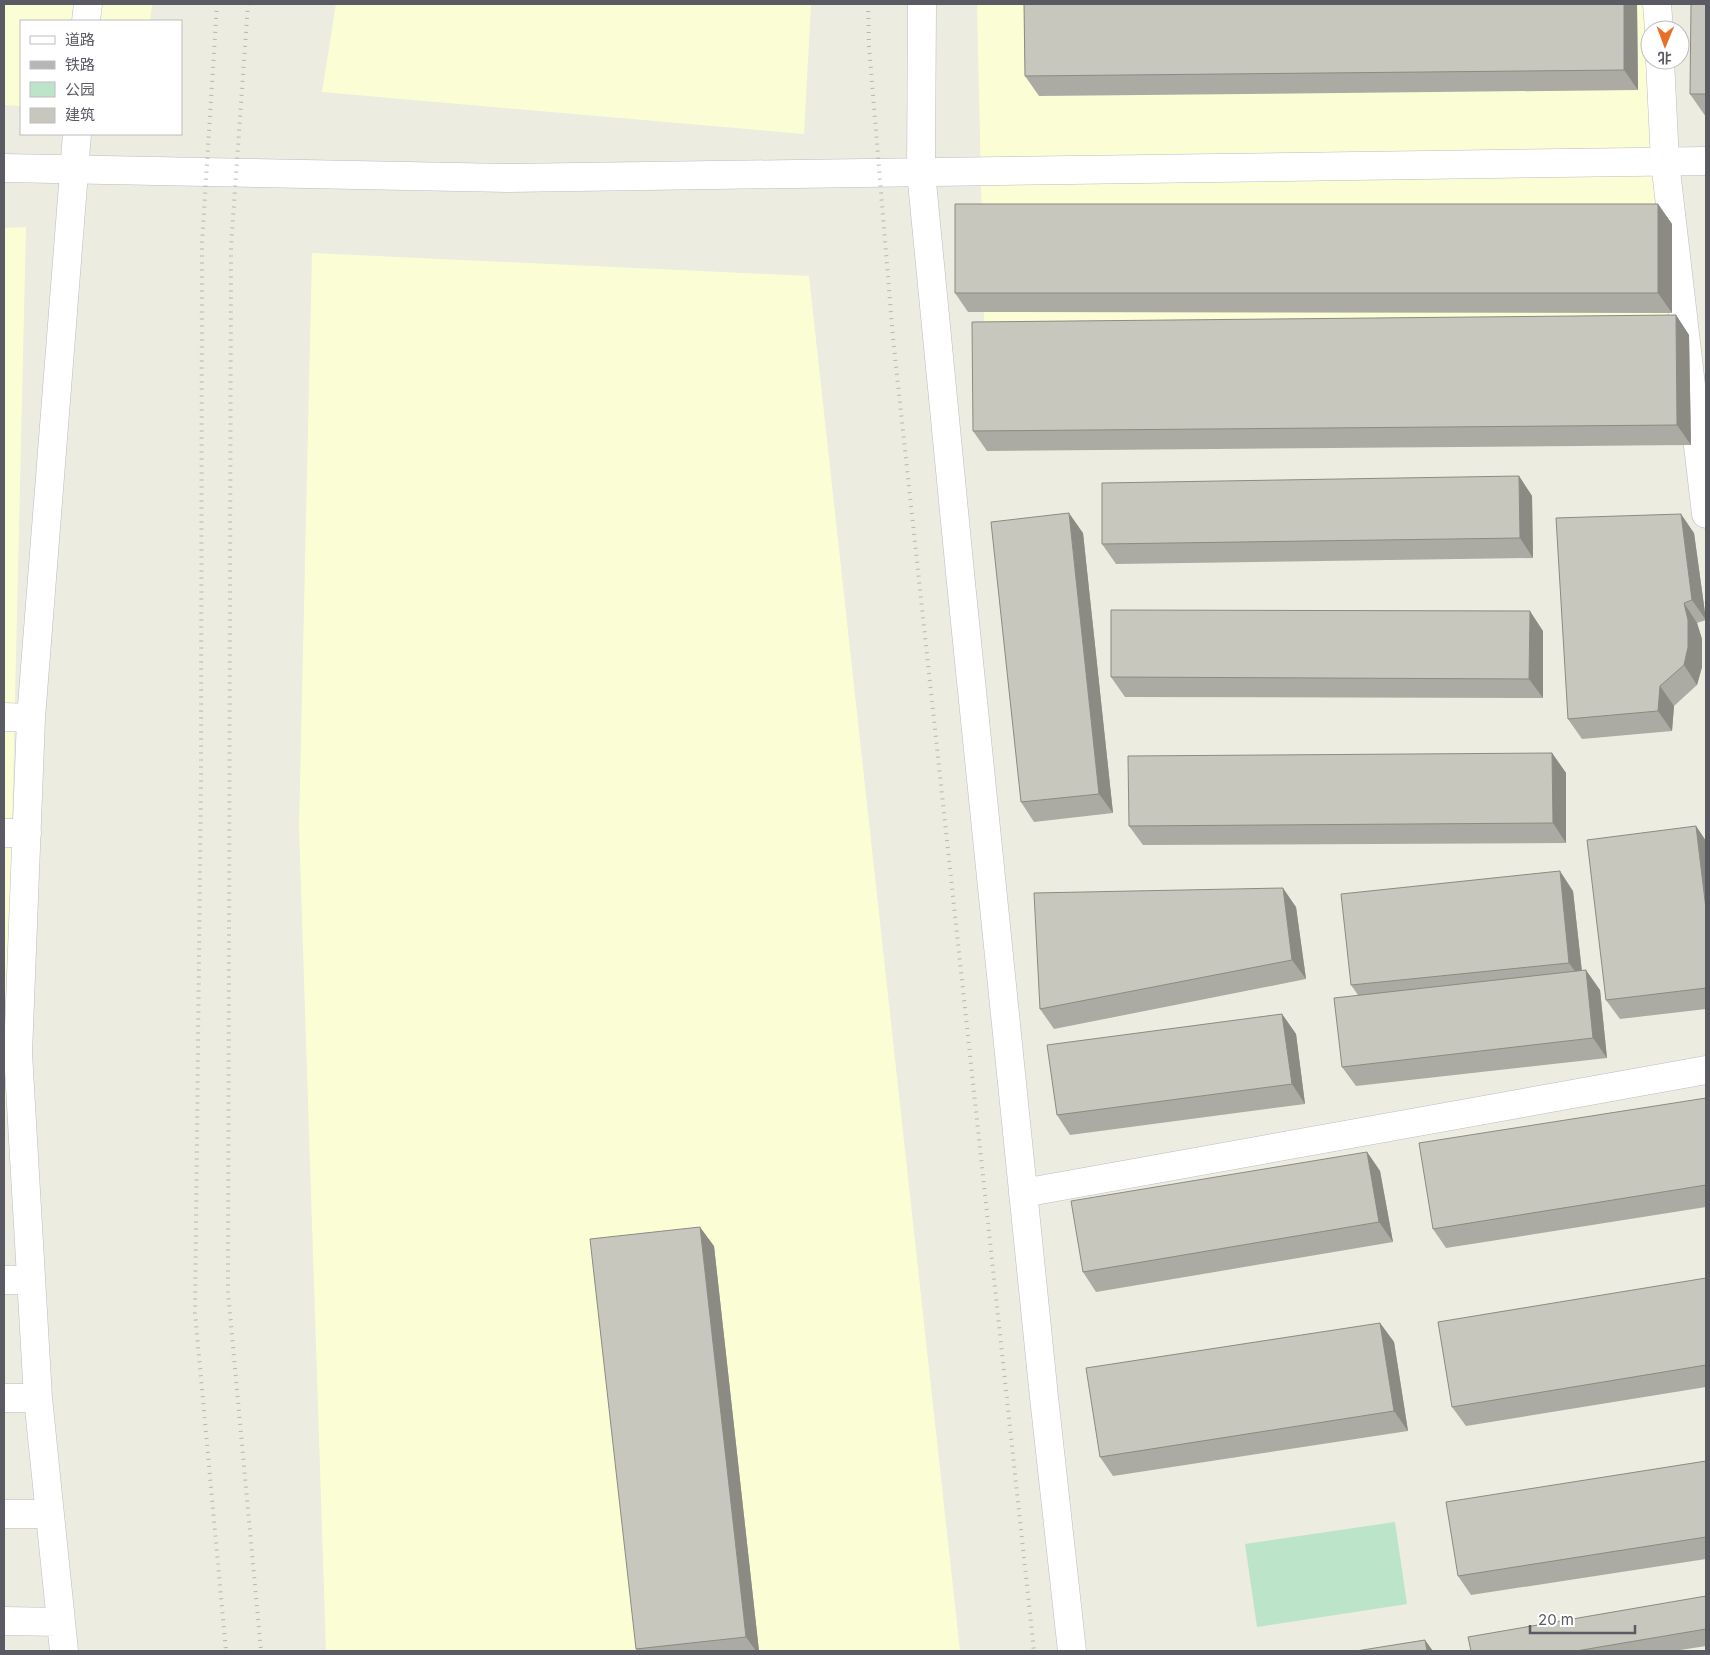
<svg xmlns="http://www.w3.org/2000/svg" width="1710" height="1655" viewBox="0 0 1710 1655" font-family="Inter,'Noto Sans SC',sans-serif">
	<rect width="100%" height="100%" fill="#ecece0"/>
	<path fill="#fbfed4" d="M4,4H152L150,21H21V106L4,105Z
		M336,4H811L804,134L322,92Z
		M977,4H1650V60L1691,445L987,451Z
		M26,227L4,1174V228Z
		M312,253L809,276L960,1651H326L299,827Z"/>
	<path fill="#bce4c8" d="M1395,1522L1407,1604L1257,1627L1245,1544Z"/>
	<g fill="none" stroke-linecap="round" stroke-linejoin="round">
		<defs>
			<path id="minor" d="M922,4L921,172L961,583L1044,1397L1072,1651
				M1657,4L1659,30
				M86,21L88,4
				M1660,60L1665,162L1706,514
				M4,717L31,718
				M4,833H27
				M1023,1193L1706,1070
				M4,1280H31
				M4,1398H38
				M4,1514H50
				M4,1621L61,1622
				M64,1651L38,1398L18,1053L31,718L77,134"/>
			<path id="tertiary" d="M4,168L508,178L1706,161"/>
		</defs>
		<use href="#minor" stroke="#bbbcc2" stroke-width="29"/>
		<use href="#tertiary" stroke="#bbbcc2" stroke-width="29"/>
		<use href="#minor" stroke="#fff" stroke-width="28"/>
		<use href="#tertiary" stroke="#fff" stroke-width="28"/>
		<path stroke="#b6b6b7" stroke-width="4" stroke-dasharray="1 6" stroke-linecap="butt" d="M217,4L202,243L201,779L195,1313L226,1651
			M248,4L231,247L228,1292L261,1651
			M868,4L869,46L893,338L1034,1651"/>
	</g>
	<path fill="#ababa3" d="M1024,4H1637L1638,90L1039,96L1025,76Z
		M1706,4V117L1690,94Z
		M1658,204L1672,224V313L968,312L955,293Z
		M1676,315L1689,335L1691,445L987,451L973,431Z
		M1519,476L1532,496L1533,558L1116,564L1102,544Z
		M1083,533L1113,813L1034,822L1021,802Z
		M1694,533L1706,620L1697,623L1702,639V667L1697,685L1674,706L1672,731L1582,739L1568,719Z
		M1543,631V698L1125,697L1111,677Z
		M1552,753L1566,773V843L1143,845L1129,826Z
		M1696,826L1706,841V1009L1620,1019L1606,1000Z
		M1573,891L1582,971L1600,990L1607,1058L1356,1086L1342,1067L1358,995L1351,985Z
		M1296,907L1306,979L1054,1029L1040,1009Z
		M1282,1014L1296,1034L1305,1104L1070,1135L1057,1115Z
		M1706,1098V1207L1446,1248L1433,1229Z
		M1367,1152L1380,1171L1393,1242L1096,1292L1083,1272Z
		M714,1246L759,1651H637L636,1649Z
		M1706,1278V1387L1466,1426L1452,1407Z
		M1380,1323L1394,1342L1408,1431L1113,1476L1100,1457Z
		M1706,1461V1559L1471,1595L1458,1576Z
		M1706,1596V1646L1674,1651H1471Z"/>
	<path fill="#8b8b84" d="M1624,4H1637L1638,90L1624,70Z
		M1658,204L1672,224V313L1658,293Z
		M1676,315L1689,335L1691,445L1677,425Z
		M1519,476L1532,496L1533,558L1520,538Z
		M1069,513L1083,533L1113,813L1099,794Z
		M1681,514L1694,533L1706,620L1692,600Z
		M1684,603L1697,623L1702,639V667L1697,685L1684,665Z
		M1530,611L1543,631V698L1529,679Z
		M1660,686L1674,706L1672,731L1658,711Z
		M1552,753L1566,773V843L1553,823Z
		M1696,826L1706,841V909Z
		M1560,871L1573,891L1583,982L1569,963Z
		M1283,888L1296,907L1306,979L1292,960Z
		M1586,970L1600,990L1607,1058L1593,1038Z
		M1282,1014L1296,1034L1305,1104L1292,1084Z
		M1367,1152L1380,1171L1393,1242L1379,1222Z
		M700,1227L714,1246L759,1651H756L746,1637Z
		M1380,1323L1394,1342L1408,1431L1394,1411Z
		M1425,1640L1433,1651H1427Z"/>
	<path fill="#c7c7bd" stroke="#8b8b84" d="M1024,4H1624V70L1025,76Z
		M1691,4H1706V94H1690Z
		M955,204H1658V293H955Z
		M1676,315L1677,425L973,431L972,322Z
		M1519,476L1520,538L1102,544V483Z
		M1069,513L1099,794L1021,802L991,522Z
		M1681,514L1692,600L1684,603L1688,620V647L1684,665L1660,686L1658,711L1568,719L1556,518Z
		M1111,610L1530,611L1529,679L1111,677Z
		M1552,753L1553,823L1129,826L1128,756Z
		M1696,826L1706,909V988L1606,1000L1587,840Z
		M1560,871L1569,963L1351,985L1341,894Z
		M1283,888L1292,960L1040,1009L1034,893Z
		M1586,970L1593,1038L1342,1067L1334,998Z
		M1282,1014L1292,1084L1057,1115L1047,1045Z
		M1706,1098V1185L1433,1229L1419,1143Z
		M1367,1152L1379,1222L1083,1272L1071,1201Z
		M700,1227L746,1637L636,1649L590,1239Z
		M1706,1278V1365L1452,1407L1438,1322Z
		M1380,1323L1394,1411L1100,1457L1086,1368Z
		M1706,1461V1537L1458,1576L1446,1502Z
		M1706,1596V1629L1576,1651H1471L1468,1637Z
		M1425,1640L1427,1651H1356Z"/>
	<rect width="1710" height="1655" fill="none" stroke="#595a62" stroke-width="10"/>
	<rect x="20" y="20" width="162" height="115" fill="#ffffff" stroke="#bdbdc0"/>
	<rect x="30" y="36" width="25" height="8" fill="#ffffff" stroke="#bdbdc0"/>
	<text x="65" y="45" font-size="15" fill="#595a62">道路</text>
	<rect x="30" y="61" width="25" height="8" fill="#b6b6b7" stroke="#bdbdc0"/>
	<text x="65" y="70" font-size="15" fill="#595a62">铁路</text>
	<rect x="30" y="82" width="25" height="15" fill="#bce4c8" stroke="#bdbdc0"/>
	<text x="65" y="95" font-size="15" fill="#595a62">公园</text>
	<rect x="30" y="108" width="25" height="15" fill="#c7c7bd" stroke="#bdbdc0"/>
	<text x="65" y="120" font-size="15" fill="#595a62">建筑</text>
	<g transform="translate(1665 45) rotate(181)"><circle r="24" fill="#ffffff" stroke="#bdbdc0"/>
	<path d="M0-4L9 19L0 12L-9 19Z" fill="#e9702a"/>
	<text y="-8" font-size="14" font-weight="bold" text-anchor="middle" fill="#595a62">北</text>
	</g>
	<path d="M1530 1625v8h105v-8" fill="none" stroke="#595a62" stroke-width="2.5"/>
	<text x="1538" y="1625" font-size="15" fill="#595a62" stroke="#ffffff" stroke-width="4" paint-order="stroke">20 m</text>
</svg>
